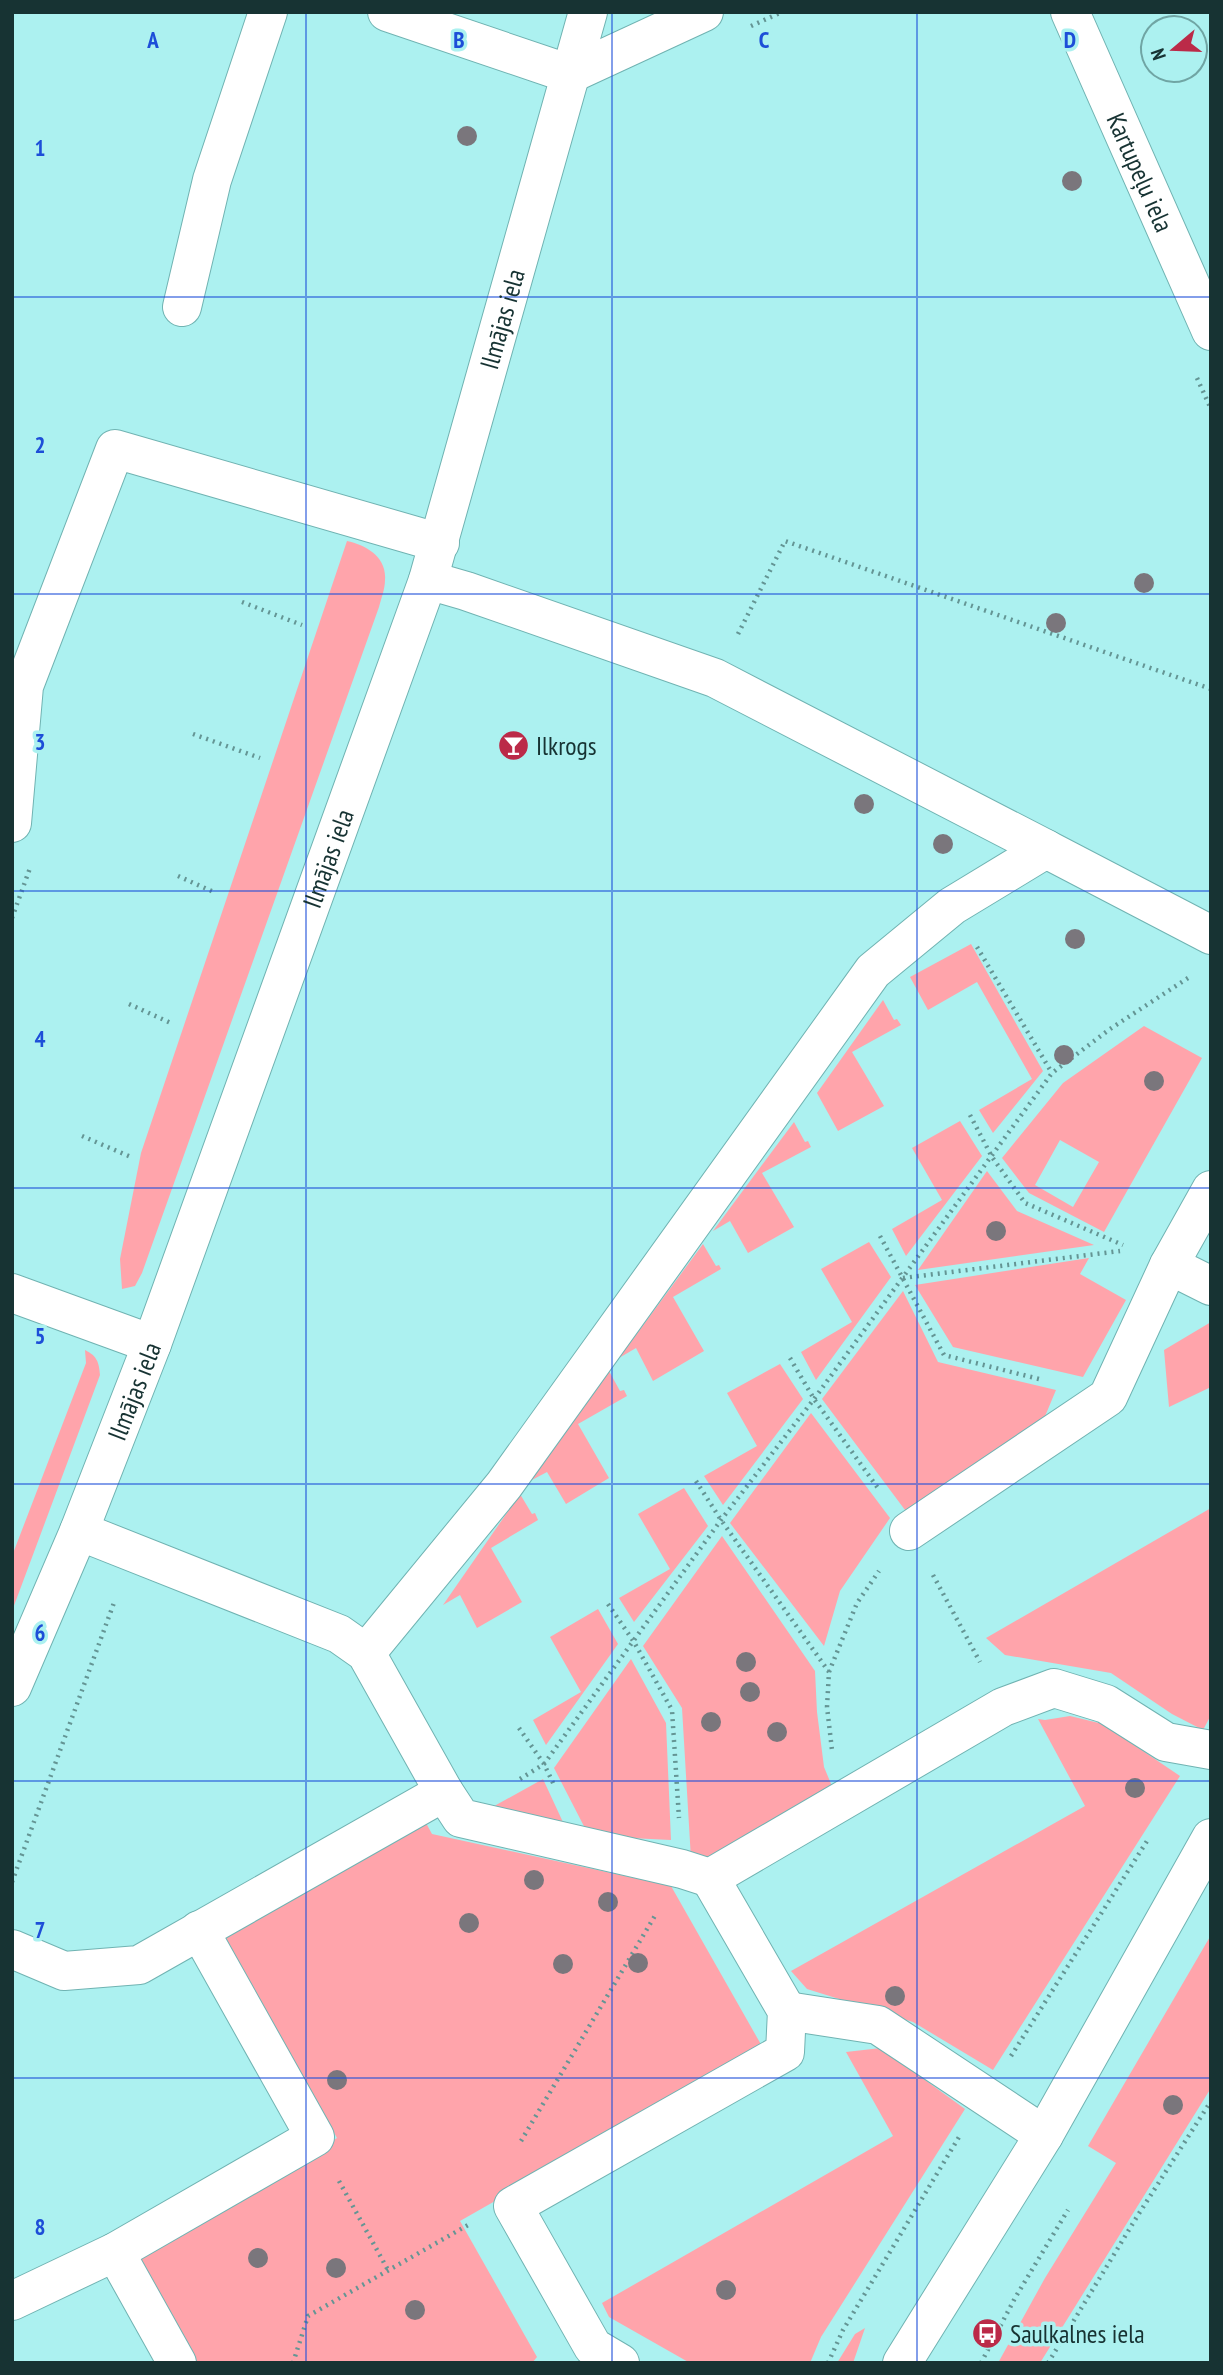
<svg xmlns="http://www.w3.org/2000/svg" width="1223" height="2375" viewBox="0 0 1223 2375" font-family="'PT Sans Narrow',sans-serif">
	<rect width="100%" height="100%" fill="#acf1f0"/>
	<path fill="#ffa4ab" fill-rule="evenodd" d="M347,541C366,545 387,557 385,580C385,589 381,599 379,607L142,1273L135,1286L122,1289L120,1259L141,1153Z
		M971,944L1043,1071L993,1133L979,1110L1032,1079L977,982L928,1010L910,977Z
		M883,1000L894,1020L897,1019L901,1025L852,1052L884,1106L838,1131L817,1093Z
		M1144,1026L1202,1058L1104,1232L1029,1193L1002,1158L1063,1083ZM1060,1140L1099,1162L1073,1207L1035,1185Z
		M960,1121L982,1156L906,1256L892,1229L942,1200L912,1148Z
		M794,1122L805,1142L808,1141L811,1147L762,1173L794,1227L748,1253L730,1221L713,1231Z
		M987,1171L1017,1211L1094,1245L918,1270Z
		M869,1242L891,1277L816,1380L801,1352L852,1322L821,1269Z
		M703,1244L716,1266L719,1265L721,1269L673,1297L704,1351L653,1381L636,1348L619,1358Z
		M1089,1258L1080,1274L1126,1300L1083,1377L953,1347L915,1285Z
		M903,1291L938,1362L1056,1390L1038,1433L908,1514L822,1399Z
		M1211,1322V1387L1169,1407L1164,1350Z
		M85,1350C97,1356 99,1362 100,1375L12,1611V1556L86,1363Z
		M780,1364L803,1399L723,1505L704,1476L757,1446L727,1393Z
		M609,1371L620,1391L624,1390L627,1396L578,1424L609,1478L566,1504L547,1472L530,1481Z
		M811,1413L890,1518L840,1591L824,1646L730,1523Z
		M684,1488L708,1526L634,1622L619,1598L670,1569L638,1514Z
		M520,1494L532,1514L535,1513L538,1520L491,1548L522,1602L477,1628L460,1595L443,1605Z
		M1211,1508V1715L1203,1730L1172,1714L1111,1673L1005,1655L986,1638Z
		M722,1536L815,1671L817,1712L824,1767L834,1791L713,1868L691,1859L682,1708L643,1646Z
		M598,1609L618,1644L546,1745L533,1720L581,1692L550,1637Z
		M631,1659L666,1723L671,1840L589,1836L554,1768Z
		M1070,1716L1103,1724L1180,1776L993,2070L913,2022L807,1989L791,1971L1085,1806L1038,1719L1045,1720Z
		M543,1779L568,1833L487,1810Z
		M420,1812L432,1834L671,1886L763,2048L460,2221L537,2357L532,2363H194L137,2259L337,2138L222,1931Z
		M1211,1935V2088L1040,2363H998L1045,2278L1116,2163L1088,2146Z
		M881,2048L965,2109L821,2337L810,2363H690L609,2317L602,2303L893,2136L846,2052Z
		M865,2328L853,2363H837L855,2334Z"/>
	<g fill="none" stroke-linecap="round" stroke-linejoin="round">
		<defs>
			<g id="minor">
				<path d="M387,12L570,74"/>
				<path id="s1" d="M1070,12L1211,331"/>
				<path d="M570,74L704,12"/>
				<path d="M182,307L212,180L268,12"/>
				<path d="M428,580L466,591L715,678L1046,849"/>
				<path d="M12,823L24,686L115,449L440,543"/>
				<path d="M1169,1265L1211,1286"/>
				<path d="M12,1293L152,1344"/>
				<path d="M79,1531L339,1634L366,1653L444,1792L461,1818L682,1869L710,1878L1003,1707L1054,1688L1106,1704L1166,1742L1211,1750"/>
				<path d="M909,1531L1108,1397L1169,1265L1211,1190"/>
				<path d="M366,1653L504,1485L873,971L952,906L1046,849L1211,935"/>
				<path id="s2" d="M12,1687L79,1531L152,1344L428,580L588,12"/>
				<path d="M12,1949L64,1971L139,1965L444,1792"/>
				<path d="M787,2011L878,2025L1044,2135"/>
				<path d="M115,2252L177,2363"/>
				<path d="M12,2301L115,2252L315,2137L199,1930"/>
				<path d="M620,2363L593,2347L513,2206L785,2052L787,2011L710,1878"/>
				<path d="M902,2363L1044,2135L1211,1838"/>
			</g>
		</defs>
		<use href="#minor" stroke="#70b3b2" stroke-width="40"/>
		<path stroke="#649594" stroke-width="4.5" stroke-dasharray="2 5" stroke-linecap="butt" d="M751,26L782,12
			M1197,378L1211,409
			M242,602L302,625
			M738,634L785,541L1211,689
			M193,734L260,758
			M178,876L216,893
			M12,918L30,868
			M977,947L1052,1073
			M129,1004L173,1024
			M970,1115L992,1157L1025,1203L1123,1245
			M82,1136L131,1157
			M880,1236L944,1355L1043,1380
			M903,1278L1120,1251
			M790,1358L814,1399L880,1491
			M696,1481L721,1520L829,1672L827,1707L832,1750
			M933,1575L980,1662
			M608,1604L634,1642L672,1710L679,1818
			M829,1672L857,1603L879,1571
			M519,1728L544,1764L555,1787
			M520,1779L544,1764L721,1520L814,1399L1052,1073L1110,1029L1188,978
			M12,1882L115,1600
			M1011,2056L1147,1841
			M521,2141L656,1914
			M339,2181L388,2270
			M293,2363L308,2316L468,2225
			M828,2363L843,2330L959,2137
			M981,2363L1015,2298L1068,2210
			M1048,2363L1138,2215L1211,2101"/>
		<use href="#minor" stroke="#fff" stroke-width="38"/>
	</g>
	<g fill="#7a767c">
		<circle cx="467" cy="136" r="10"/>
		<circle cx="1072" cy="181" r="10"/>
		<circle cx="1144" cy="583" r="10"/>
		<circle cx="1056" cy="623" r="10"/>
		<circle cx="864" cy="804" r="10"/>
		<circle cx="943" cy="844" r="10"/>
		<circle cx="1075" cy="939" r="10"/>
		<circle cx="1064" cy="1055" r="10"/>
		<circle cx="1154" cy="1081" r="10"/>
		<circle cx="996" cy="1231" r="10"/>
		<circle cx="746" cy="1662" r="10"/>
		<circle cx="750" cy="1692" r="10"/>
		<circle cx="711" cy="1722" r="10"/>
		<circle cx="777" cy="1732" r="10"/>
		<circle cx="1135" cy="1788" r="10"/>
		<circle cx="534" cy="1880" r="10"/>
		<circle cx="608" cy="1902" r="10"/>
		<circle cx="469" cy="1923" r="10"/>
		<circle cx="638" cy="1963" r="10"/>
		<circle cx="563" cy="1964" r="10"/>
		<circle cx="895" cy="1996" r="10"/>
		<circle cx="337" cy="2080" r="10"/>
		<circle cx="1173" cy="2105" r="10"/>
		<circle cx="258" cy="2258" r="10"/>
		<circle cx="336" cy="2268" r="10"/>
		<circle cx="726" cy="2290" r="10"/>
		<circle cx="415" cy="2310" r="10"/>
	</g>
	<path fill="none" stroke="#1d4ed8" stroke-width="2" stroke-opacity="0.55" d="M306,12V2363M612,12V2363M917,12V2363M12,297H1211M12,594H1211M12,891H1211M12,1188H1211M12,1484H1211M12,1781H1211M12,2078H1211"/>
	<defs>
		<symbol id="bar-disc" viewBox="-11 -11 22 22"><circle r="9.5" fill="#bb2a48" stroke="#acf1f0"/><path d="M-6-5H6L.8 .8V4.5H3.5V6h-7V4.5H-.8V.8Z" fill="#fff"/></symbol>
		<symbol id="bus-disc" viewBox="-11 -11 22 22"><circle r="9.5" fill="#bb2a48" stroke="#acf1f0"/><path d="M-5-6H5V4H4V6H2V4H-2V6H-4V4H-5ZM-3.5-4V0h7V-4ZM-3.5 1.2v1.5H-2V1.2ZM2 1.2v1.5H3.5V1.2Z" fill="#fff"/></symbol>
	</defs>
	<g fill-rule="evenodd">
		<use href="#bar-disc" x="496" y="728" width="35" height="35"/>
		<use href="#bus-disc" x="970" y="2316" width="35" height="35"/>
	</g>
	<g text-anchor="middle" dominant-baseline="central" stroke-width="7" stroke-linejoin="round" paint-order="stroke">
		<g font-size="26" fill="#173333" stroke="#acf1f0">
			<text stroke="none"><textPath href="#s1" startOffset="175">Kartupeļu iela</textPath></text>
			<text stroke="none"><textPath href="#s2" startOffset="1454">Ilmājas iela</textPath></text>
			<text stroke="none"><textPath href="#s2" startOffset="887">Ilmājas iela</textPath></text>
			<text stroke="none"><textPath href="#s2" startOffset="320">Ilmājas iela</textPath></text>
		</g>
		<g font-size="26" fill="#173333" stroke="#acf1f0" text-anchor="start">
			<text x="536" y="745">Ilkrogs</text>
			<text x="1010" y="2333">Saulkalnes iela</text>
		</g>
	</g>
	<g font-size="23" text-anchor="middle" font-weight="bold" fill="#1d4ed8" stroke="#acf1f0" stroke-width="7" stroke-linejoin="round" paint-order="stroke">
		<text x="153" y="48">A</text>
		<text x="459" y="48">B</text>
		<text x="764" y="48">C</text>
		<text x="1070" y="48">D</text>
		<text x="40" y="156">1</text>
		<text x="40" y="453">2</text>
		<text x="40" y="750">3</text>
		<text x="40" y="1047">4</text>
		<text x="40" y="1344">5</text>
		<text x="40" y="1641">6</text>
		<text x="40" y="1938">7</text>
		<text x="40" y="2235">8</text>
	</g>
	<rect width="1223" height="2375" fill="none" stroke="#173333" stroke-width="28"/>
	<g transform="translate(1174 49) rotate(251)"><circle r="33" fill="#acf1f0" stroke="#70a5a4" stroke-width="2"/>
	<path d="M0-5L12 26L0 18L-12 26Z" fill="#bb2a48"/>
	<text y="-10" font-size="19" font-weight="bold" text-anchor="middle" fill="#173333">N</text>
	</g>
</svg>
